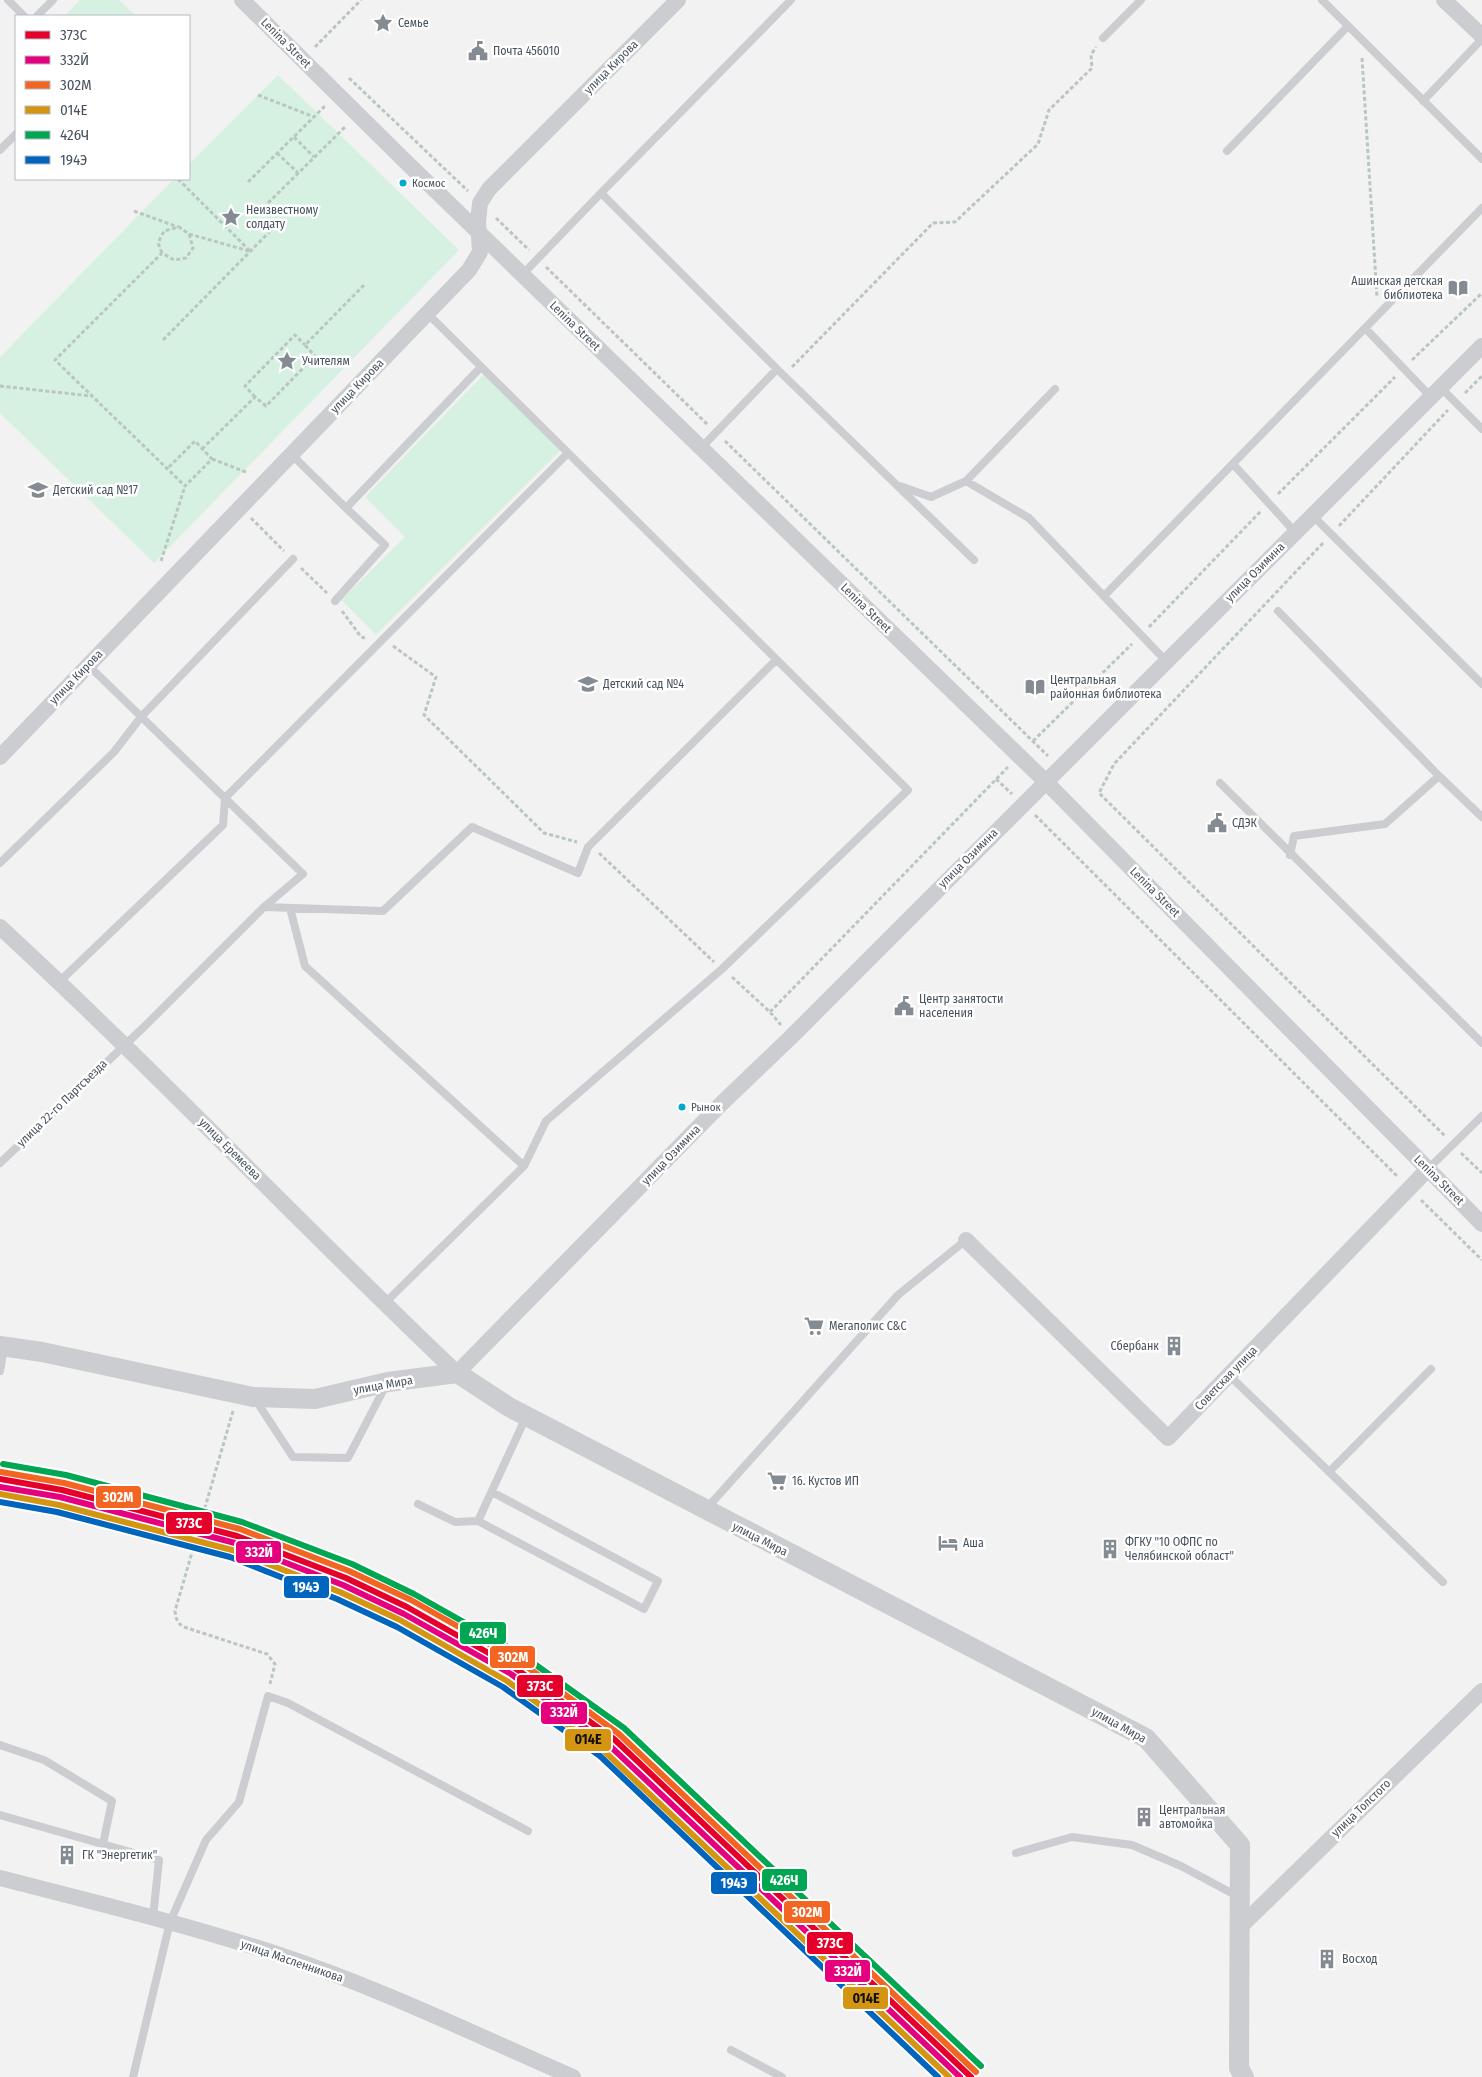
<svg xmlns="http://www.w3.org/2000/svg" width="1482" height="2077" viewBox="0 0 1482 2077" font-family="'Fira Sans Condensed',sans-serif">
	<rect width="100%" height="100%" fill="#f2f2f2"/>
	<path fill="#d6f1e2" d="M80,0H119L136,16H65Z
		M278,75L459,250L154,563L0,413V357L174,179H189V164Z
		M485,373L562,449L376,635L341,600L405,537L365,497Z"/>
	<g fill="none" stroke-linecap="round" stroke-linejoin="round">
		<path stroke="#b9c6c2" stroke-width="3" stroke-dasharray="4 2.5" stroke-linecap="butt" d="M315,47L361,0
			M1362,58L1377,297
			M349,78L468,191
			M258,95L314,117
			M294,137L314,157
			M277,153L298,173
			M178,179L250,251
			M248,182L326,105
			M268,203L346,126
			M134,211L178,227
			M496,218L529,250
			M189,234L249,251
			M162,253L158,243L164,231L179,227L189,234L193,248L186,258L174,260L162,253L55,360C98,402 142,444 185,486L212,459L195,441L167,469
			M546,267L708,425
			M163,340L282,219
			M1412,360L1482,293
			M792,367L933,223L955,222L1038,144L1049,110L1092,68L1091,55L1096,47
			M0,386L91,396
			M1465,393L1482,376
			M255,397L245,386L295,335L305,345
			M725,441L1048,756
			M202,449L255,397L266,406L315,356L305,345L364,285
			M212,459L246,472
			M1278,494L1395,377
			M251,518L284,551
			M1339,526L1448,410
			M1323,543L1114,764L1099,793L1445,1136
			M161,561L185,486
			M301,568L327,593
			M342,611L361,637L365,638
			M1149,627L1261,511
			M393,646L436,677L424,715L544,833L577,842
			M1033,741L1132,644
			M996,779L1012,794
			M1035,815L1397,1176
			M599,853L714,962
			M732,977L770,1012L781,1025
			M770,1012L1008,767
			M1461,1153L1482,1173
			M1421,1200L1482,1260
			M233,1411L175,1611C176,1619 177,1623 184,1627L267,1654L275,1664L270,1684"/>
		<path stroke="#cbcdd0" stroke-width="8" d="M8,0L24,16
			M1322,0L1482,159
			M37,16L53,0
			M1103,38L1141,0
			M1423,101L1482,39
			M0,150L16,134
			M1227,151L1348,26
			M601,193L791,0
			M522,275L601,193L777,369L701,448
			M1365,328L1431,397
			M777,369L974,560
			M1440,387L1482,429
			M291,454L346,508L481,367
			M1233,464L1295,532
			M966,481L1055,389
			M900,486L931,497L966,481L1029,518L1166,661
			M1312,515L1482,684
			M1104,596L1482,208
			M335,601L385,545L346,508
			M1278,611L1439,776L1385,824L1294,836L1290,855
			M1439,776L1482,817
			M1220,783L1482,1043
			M0,863L114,752L141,717L293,559
			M264,907L383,911L472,827L578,873L588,847L776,660
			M290,908L305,966L524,1166
			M59,982L223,825L225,798L568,453
			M0,1163L145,1026L264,907L303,874L88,665
			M1428,1169L1482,1116
			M385,1303L524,1166L546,1121L722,969L908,790L427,313
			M0,1371L4,1348
			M1229,1375L1443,1582
			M255,1399L293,1457L348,1458L386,1385
			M1329,1472L1431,1369
			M492,1492L658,1581L644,1609L478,1521L526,1417
			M418,1504L455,1522L478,1521
			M707,1508L898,1295L966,1240
			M0,1745L44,1760L112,1801L103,1844
			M0,1815L159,1860L153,1917
			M1016,1853L1072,1837L1132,1845L1181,1866L1239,1897
			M731,2050L782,2077
			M133,2077L170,1922L206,1840L239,1802L268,1696L288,1703L528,1831"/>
		<path stroke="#cbcdd0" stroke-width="16" d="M242,0L404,160L1046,782L1482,1224
			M1444,0L1482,36
			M0,757L469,270L480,252L478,222L480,203L489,189L678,0
			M0,927C157,1072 303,1227 457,1373L721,1104L790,1038L1482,346
			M966,1240L1168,1438L1428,1169
			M0,1878C94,1902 188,1925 280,1955C380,1988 476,2035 573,2077
			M1241,1926L1482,1691"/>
		<path stroke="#cbcdd0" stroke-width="20" d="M0,1346L42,1352L253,1397L315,1399L388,1382L457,1373L509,1407L1146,1738L1240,1845L1239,2068L1244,2077"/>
		<defs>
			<path id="rail-1" d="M0,1479L62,1490L237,1536L346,1578L407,1607L515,1668L614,1739L971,2077"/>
			<path id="rail-2" d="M0,1487L60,1497L235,1543L343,1585L404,1614L511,1674L609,1745L960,2077"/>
			<path id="rail-3" d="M1,1472L64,1483L240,1529L349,1571L411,1600L519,1661L619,1734L976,2072"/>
			<path id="rail-4" d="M0,1494L59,1505L232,1550L340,1592L400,1620L507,1681L604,1751L949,2077"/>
			<path id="rail-5" d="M3,1464L66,1475L242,1522L352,1564L414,1594L522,1655L624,1728L981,2066"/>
			<path id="rail-6" d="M0,1502L57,1512L230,1557L337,1599L397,1627L503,1687L600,1756L938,2077"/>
		</defs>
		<use href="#rail-1" stroke="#fff" stroke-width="10"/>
		<use href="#rail-2" stroke="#fff" stroke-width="10"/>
		<use href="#rail-3" stroke="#fff" stroke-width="10"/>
		<use href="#rail-4" stroke="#fff" stroke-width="10"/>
		<use href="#rail-5" stroke="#fff" stroke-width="10"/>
		<use href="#rail-6" stroke="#fff" stroke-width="10"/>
		<use href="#rail-1" stroke="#e4002b" stroke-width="6"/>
		<use href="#rail-2" stroke="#e5007d" stroke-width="6"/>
		<use href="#rail-3" stroke="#f26522" stroke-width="6"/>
		<use href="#rail-4" stroke="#d49513" stroke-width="6"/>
		<use href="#rail-5" stroke="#00a651" stroke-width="6"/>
		<use href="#rail-6" stroke="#0065bd" stroke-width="6"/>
	</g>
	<defs>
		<symbol id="sight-bare" viewBox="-9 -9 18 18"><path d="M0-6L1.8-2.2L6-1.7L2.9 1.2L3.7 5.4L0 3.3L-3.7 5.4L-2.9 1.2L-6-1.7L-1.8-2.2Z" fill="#848b92" stroke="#fff" stroke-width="2.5" paint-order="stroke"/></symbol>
		<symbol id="civic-bare" viewBox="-9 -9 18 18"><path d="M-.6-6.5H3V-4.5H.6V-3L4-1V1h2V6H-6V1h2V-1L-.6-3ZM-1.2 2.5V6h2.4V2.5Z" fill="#848b92" stroke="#fff" stroke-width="2.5" paint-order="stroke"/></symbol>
		<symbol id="library-bare" viewBox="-9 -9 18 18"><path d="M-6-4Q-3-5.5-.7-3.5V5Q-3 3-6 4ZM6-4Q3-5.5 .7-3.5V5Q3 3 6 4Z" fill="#848b92" stroke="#fff" stroke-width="2.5" paint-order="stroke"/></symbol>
		<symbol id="school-bare" viewBox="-9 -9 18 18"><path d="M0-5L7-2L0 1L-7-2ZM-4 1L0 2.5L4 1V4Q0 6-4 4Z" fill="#848b92" stroke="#fff" stroke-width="2.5" paint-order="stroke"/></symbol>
		<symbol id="supermarket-bare" viewBox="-9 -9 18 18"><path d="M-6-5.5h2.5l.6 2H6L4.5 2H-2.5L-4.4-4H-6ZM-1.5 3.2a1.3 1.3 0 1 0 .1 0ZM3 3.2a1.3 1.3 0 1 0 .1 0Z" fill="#848b92" stroke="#fff" stroke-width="2.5" paint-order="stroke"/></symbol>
		<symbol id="building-bare" viewBox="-9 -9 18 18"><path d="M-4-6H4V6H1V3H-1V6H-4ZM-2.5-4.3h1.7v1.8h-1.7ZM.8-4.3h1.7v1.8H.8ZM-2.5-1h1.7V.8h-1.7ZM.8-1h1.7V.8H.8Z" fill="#848b92" stroke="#fff" stroke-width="2.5" paint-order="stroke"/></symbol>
		<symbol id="hotel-bare" viewBox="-9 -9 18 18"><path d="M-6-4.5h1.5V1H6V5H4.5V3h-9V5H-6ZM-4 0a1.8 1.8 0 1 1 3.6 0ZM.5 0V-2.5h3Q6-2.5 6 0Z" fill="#848b92" stroke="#fff" stroke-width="2.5" paint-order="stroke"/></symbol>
	</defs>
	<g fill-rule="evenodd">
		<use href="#sight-bare" x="369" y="9" width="28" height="28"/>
		<use href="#civic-bare" x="464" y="37" width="28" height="28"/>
		<use href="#sight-bare" x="217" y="203" width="28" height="28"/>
		<use href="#library-bare" x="1444" y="274" width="28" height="28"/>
		<use href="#sight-bare" x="273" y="347" width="28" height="28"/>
		<use href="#school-bare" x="24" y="476" width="28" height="28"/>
		<use href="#school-bare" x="574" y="670" width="28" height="28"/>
		<use href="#library-bare" x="1021" y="673" width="28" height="28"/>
		<use href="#civic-bare" x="1203" y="809" width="28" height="28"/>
		<use href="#civic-bare" x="890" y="992" width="28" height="28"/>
		<use href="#supermarket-bare" x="800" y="1312" width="28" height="28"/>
		<use href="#building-bare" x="1160" y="1332" width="28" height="28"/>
		<use href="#supermarket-bare" x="763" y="1467" width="28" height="28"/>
		<use href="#hotel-bare" x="934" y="1529" width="28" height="28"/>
		<use href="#building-bare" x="1096" y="1535" width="28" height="28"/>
		<use href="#building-bare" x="1130" y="1803" width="28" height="28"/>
		<use href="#building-bare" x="53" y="1841" width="28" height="28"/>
		<use href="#building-bare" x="1313" y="1945" width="28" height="28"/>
	</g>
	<g fill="#00a9ce" stroke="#fff" stroke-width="2">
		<circle cx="403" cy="183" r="4.5"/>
		<circle cx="682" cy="1107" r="4.5"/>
	</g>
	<g text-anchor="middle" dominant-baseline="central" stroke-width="5" stroke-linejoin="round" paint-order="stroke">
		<g font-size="11" fill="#48535f" stroke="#fff" text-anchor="start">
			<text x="412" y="183">Космос</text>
			<text x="691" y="1107">Рынок</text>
		</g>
		<g font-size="12" fill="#48535f" stroke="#fff" text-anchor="start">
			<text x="398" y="23">Семье</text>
			<text x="493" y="51">Почта 456010</text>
			<text x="246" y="210">Неизвестному<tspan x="246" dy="14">солдату</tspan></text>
			<text x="1443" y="281" text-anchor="end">Ашинская детская<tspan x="1443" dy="14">библиотека</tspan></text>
			<text x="302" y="361">Учителям</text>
			<text x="53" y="490">Детский сад №17</text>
			<text x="1050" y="680">Центральная<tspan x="1050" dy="14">районная библиотека</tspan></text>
			<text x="603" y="684">Детский сад №4</text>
			<text x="1232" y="823">СДЭК</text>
			<text x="919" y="999">Центр занятости<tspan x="919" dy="14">населения</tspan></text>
			<text x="829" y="1326">Мегаполис C&amp;C</text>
			<text x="1159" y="1346" text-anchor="end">Сбербанк</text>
			<text x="792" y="1481">16. Кустов ИП</text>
			<text x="1125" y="1542">ФГКУ "10 ОФПС по<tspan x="1125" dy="14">Челябинской област"</tspan></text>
			<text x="963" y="1543">Аша</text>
			<text x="1159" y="1810">Центральная<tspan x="1159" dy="14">автомойка</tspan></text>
			<text x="82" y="1855">ГК "Энергетик"</text>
			<text x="1342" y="1959">Восход</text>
		</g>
		<g font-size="12" fill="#48535f" stroke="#fff">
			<text transform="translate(286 43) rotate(45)">Lenina Street</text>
			<text transform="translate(611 67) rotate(-45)">улица Кирова</text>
			<text transform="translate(575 326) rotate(44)">Lenina Street</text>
			<text transform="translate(357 386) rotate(-46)">улица Кирова</text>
			<text transform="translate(1255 572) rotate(-45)">улица Озимина</text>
			<text transform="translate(866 608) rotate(44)">Lenina Street</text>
			<text transform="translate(76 677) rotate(-46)">улица Кирова</text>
			<text transform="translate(968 858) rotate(-45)">улица Озимина</text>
			<text transform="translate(1155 892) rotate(45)">Lenina Street</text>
			<text transform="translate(62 1103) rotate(-44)">улица 22-го Партсъезда</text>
			<text transform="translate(230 1149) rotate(45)">улица Еремеева</text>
			<text transform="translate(671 1155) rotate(-46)">улица Озимина</text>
			<text transform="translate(1439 1180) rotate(45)">Lenina Street</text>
			<text transform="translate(1226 1378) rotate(-46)">Советская улица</text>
			<text transform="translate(383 1385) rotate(-10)">улица Мира</text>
			<text transform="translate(760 1539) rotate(27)">улица Мира</text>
			<text transform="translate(1119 1725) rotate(29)">улица Мира</text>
			<text transform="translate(1361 1808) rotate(-44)">улица Толстого</text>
			<text transform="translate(292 1961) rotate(19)">улица Масленникова</text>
		</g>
	</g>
	<g stroke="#fff" stroke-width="2">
		<rect x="95" y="1485" width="47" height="24" rx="5" fill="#f26522"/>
		<rect x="165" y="1511" width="48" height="24" rx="5" fill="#e4002b"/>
		<rect x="235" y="1540" width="47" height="24" rx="5" fill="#e5007d"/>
		<rect x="283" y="1575" width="47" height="24" rx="5" fill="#0065bd"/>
		<rect x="459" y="1621" width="48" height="24" rx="5" fill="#00a651"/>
		<rect x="489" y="1645" width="47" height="24" rx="5" fill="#f26522"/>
		<rect x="516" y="1674" width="48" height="24" rx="5" fill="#e4002b"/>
		<rect x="540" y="1701" width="48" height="24" rx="5" fill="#e5007d"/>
		<rect x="564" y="1728" width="48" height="24" rx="5" fill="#d49513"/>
		<rect x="761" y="1868" width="47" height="24" rx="5" fill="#00a651"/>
		<rect x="710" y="1871" width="48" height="24" rx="5" fill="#0065bd"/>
		<rect x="783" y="1900" width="48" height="24" rx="5" fill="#f26522"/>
		<rect x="806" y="1931" width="48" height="24" rx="5" fill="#e4002b"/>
		<rect x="824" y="1959" width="47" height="24" rx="5" fill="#e5007d"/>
		<rect x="842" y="1986" width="47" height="24" rx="5" fill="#d49513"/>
	</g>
	<g font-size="14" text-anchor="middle" font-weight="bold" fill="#fff">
		<text x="118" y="1502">302М</text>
		<text x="189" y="1528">373C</text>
		<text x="259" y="1557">332Й</text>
		<text x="306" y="1592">194Э</text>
		<text x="483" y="1638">426Ч</text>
		<text x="513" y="1662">302М</text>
		<text x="540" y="1691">373C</text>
		<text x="564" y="1717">332Й</text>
		<text x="784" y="1885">426Ч</text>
		<text x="734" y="1888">194Э</text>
		<text x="807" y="1917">302М</text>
		<text x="830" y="1948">373C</text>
		<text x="848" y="1976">332Й</text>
	</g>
	<g font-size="14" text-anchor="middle" font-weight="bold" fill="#111">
		<text x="588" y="1744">014Е</text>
		<text x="866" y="2003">014Е</text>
	</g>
	<rect x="15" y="15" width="175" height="165" fill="#ffffff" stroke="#b6babf"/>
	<rect x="25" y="31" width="25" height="8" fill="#e4002b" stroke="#b6babf"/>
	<text x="60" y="40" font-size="15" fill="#48535f">373C</text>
	<rect x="25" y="56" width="25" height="8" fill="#e5007d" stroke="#b6babf"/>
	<text x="60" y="65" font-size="15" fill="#48535f">332Й</text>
	<rect x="25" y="81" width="25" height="8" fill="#f26522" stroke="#b6babf"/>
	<text x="60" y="90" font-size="15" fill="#48535f">302М</text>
	<rect x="25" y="106" width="25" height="8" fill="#d49513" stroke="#b6babf"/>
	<text x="60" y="115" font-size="15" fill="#48535f">014Е</text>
	<rect x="25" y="131" width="25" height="8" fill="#00a651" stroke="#b6babf"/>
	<text x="60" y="140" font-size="15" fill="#48535f">426Ч</text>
	<rect x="25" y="156" width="25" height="8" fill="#0065bd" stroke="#b6babf"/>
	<text x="60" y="165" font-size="15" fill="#48535f">194Э</text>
</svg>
